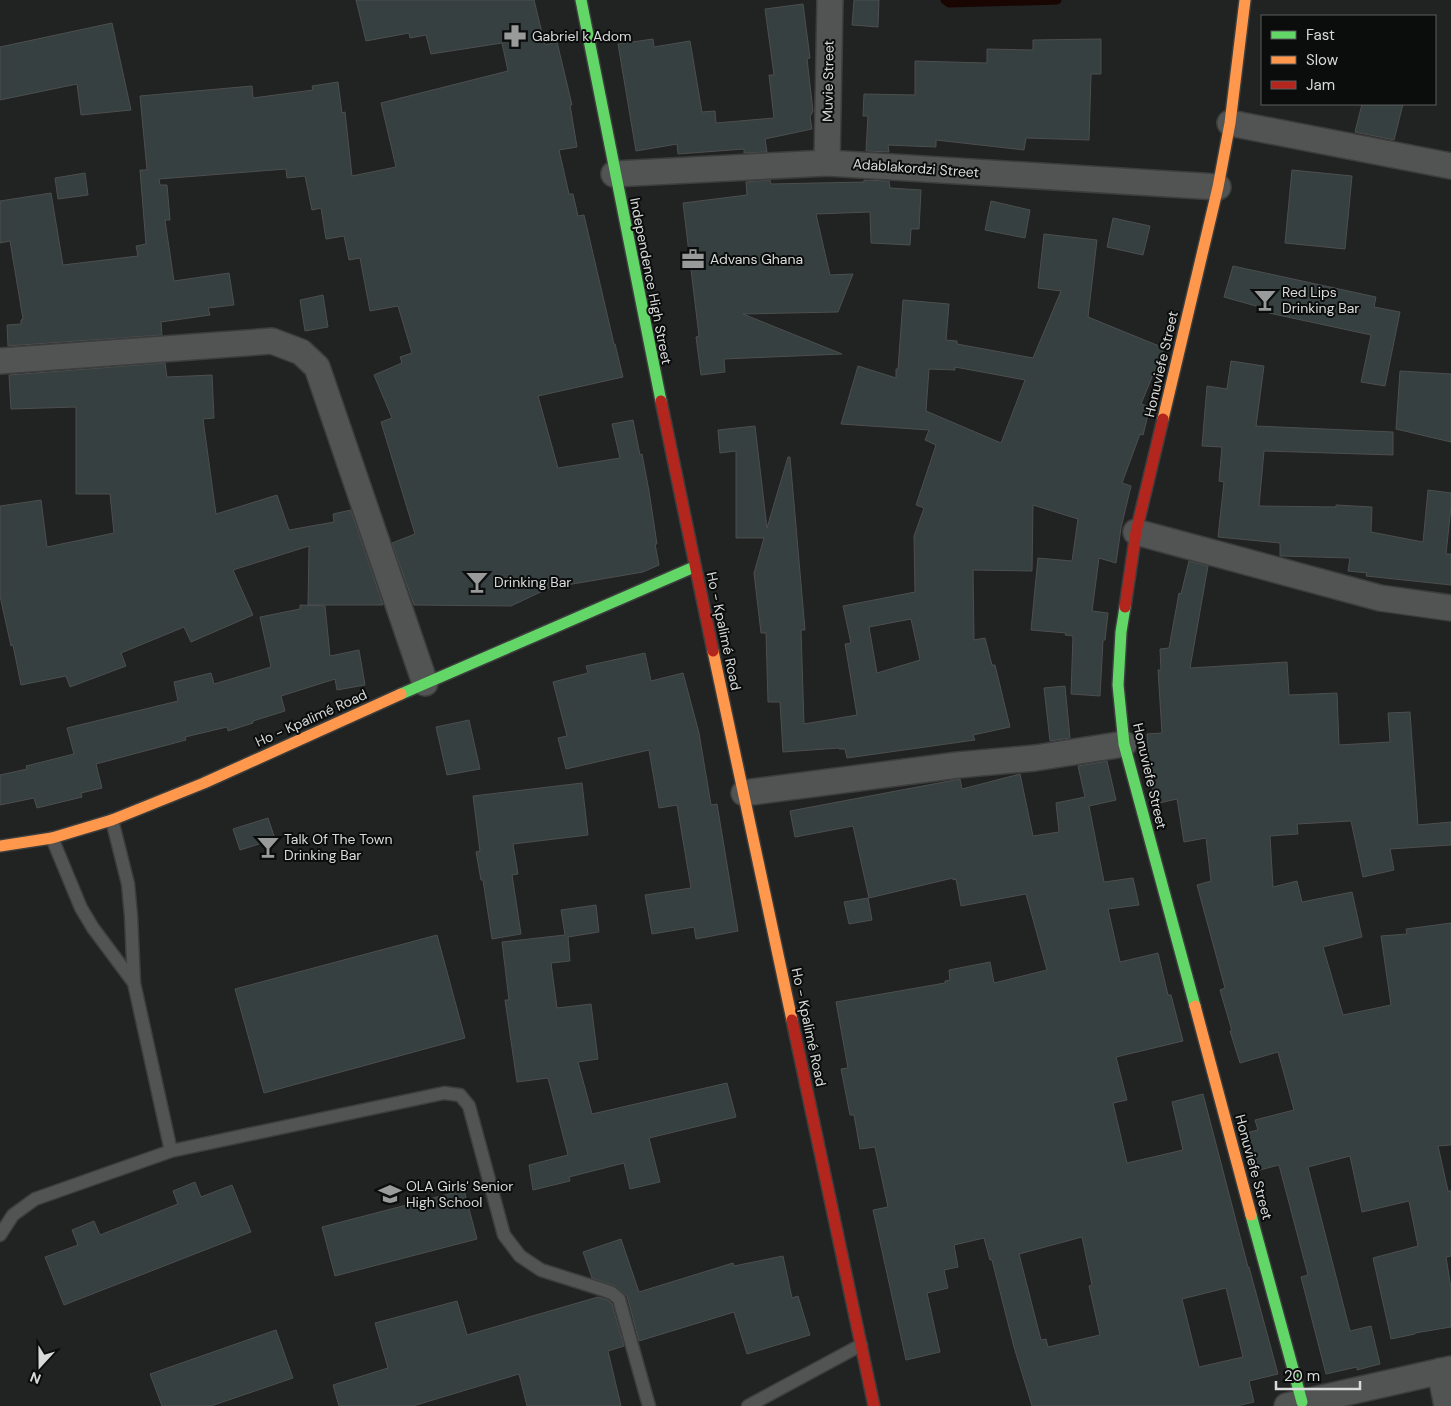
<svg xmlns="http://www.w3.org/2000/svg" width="1451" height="1406" viewBox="0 0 1451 1406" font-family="'DM Sans',sans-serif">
	<rect width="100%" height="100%" fill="#212222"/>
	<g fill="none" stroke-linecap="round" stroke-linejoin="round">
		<path stroke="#190603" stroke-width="9" d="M945,0L949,3L1057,0"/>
	</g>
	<path fill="#364040" stroke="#4d4e4e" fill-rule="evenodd" d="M356,0H534L545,45L557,42L572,105H570L577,147L559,150L569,194H573L578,216L584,215L614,344H615L623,377L538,396L558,468L620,458L612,424L633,420L640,455L642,454L649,491L657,544H655L659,565L643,572L549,588L511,606L414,605L392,543L415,534L381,422L392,418L374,375L402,363L400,357L412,353L398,306L370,311L360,258L349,260L344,236L326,239L321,208L312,210L305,176L287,178L286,169L159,179L160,185H167L170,220H165L174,281L229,273L234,305L208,308L210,315L161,322L162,335L8,346L7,325L21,324V320L23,319L10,241L0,243V201L51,193L63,265L138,256L136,246L146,244L140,170H147L140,96L252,86L253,98L313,90L312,86L338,82L342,113L345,112L352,176L396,167L381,103L508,71L502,43L431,54L426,35L410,38L409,33L366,41Z
		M854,0H879L878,27L852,25Z
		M803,4L810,58L807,59L813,111L810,117L812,129L765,139L767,152L744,153V149L678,154L677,144L636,151L618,44L653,39L654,47L690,41L702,112L715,111L716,123L774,118L769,75H774L765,9Z
		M112,23L131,110L81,115L77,84L0,100V47Z
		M1101,39V74H1091L1089,140L1026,138L1024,150L936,140V147L888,145L889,152L866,151L868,116H863L864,94L915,95V61L987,63V49L1033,50V40Z
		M1362,104H1403L1394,140L1355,132Z
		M1292,170L1352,176L1345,249L1285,243Z
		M85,173L88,195L58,199L55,178Z
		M770,180L771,184L864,182V180L889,181L890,188L921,190L919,229H911L910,245L871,243L870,212L816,214L830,275L853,274L838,312L743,314L842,354L724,359L725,372L701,375L696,337L699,336L683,203L747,195L746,182Z
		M991,201L1030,210L1025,238L985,230Z
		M1113,218L1150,226L1143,255L1107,247Z
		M1044,234L1097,240L1088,317L1164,348L1141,404L1150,407L1143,435L1140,434L1122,483L1131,486L1121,528L1116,563L1099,558L1092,611L1108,613L1105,640H1103L1100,696L1071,694L1073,636L1065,635L1066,633L1031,630L1038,558L1072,561L1078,519L1033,505L1032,571L973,570L974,640L985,638L992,665H995L1010,727L973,735L975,740L847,758L845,749H839V748L783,752L780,702H768L766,633H761L754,573L764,538H736V451L720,453L718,430L755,426L767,528L788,457H790L805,630H801L804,724L857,715L845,644L851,643L843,606L915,592L914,536L924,508L916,505L936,445L925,440L929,430L841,424L858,366L896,378V369H898L903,300L949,304L946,340L957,341V344L1033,358L1061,291L1038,288ZM955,367L1025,380L1001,443L926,411L929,369L955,370ZM911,619L920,660L877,673L869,627Z
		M1233,266L1376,297L1374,307L1400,312L1385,386L1361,382L1371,335L1269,313L1270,310L1224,297Z
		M323,295L328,327L305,331L300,300Z
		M1231,361L1264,366L1256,426L1393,432V455L1264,451L1259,506L1336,507V505L1372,507L1371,532L1423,542L1428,490L1451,493V507L1446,554H1451V585L1366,576L1367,573L1348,571L1350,558L1282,556H1280V543L1218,537L1224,482L1219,481L1222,447L1202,446L1207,386L1227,389Z
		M165,363L167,377L212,375L214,418L203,419L216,514L277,495L289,530L334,522L333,514L351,510L383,605H308L309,546L233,570L253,615L191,642L184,627L121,653L126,666L70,687L66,676L21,685L13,645L11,646L0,596V506L41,500L47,547L114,533L110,494H76V407L11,409L9,375Z
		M1400,371L1451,374V442L1396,429Z
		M1189,561L1208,566L1190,668L1287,662L1289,695L1337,693L1339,745L1390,742L1388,713L1410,712L1418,825L1451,822V845L1390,849L1394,870L1363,877L1351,821L1297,824L1298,834L1270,836L1273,887L1297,881L1302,902L1352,892L1362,937L1323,947L1343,1015L1391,1005L1381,936L1407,934L1406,929L1451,923V1145L1438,1146L1448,1191H1451V1256L1446,1257L1451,1288V1327L1415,1333V1334L1391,1339L1373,1258L1418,1246L1409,1201L1362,1212L1350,1156L1308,1167L1350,1331L1371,1326L1380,1364L1357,1370V1367L1326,1374L1301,1277L1308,1275L1279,1165L1256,1171L1245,1133L1258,1130L1255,1120L1294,1110L1278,1052L1240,1063L1230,1031H1232L1220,990L1225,988L1197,885L1211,881L1206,838L1184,842L1177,799L1159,803L1157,791L1153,792L1151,782L1147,734L1162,733L1158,670H1161L1160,649L1169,648L1179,593L1181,594Z
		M300,605L325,606L330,656L359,650L365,685L337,690L335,679L281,696L285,711L253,721V723L228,731L227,727L185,737L186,740L96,764L102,788L81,793L82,797L37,808L34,798L0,805V775L27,769L26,766L74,754L67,728L178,701L174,682L211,673L214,684L271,667L260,617L300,609Z
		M645,653L651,681L683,673L699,733L711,805L717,804L738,931L696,939L694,927L652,934L645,895L691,888L677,805L659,808L649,750L566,769L558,738L567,736L553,682L588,673L586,666Z
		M1065,686L1070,738L1050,741L1044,688Z
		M469,720L480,769L447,775L436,727Z
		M1107,761L1116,800L1089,806L1104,882L1133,878L1139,905L1108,909L1120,962L1158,953L1168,995H1171L1183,1041L1116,1057L1127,1100L1113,1103L1127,1163L1183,1150L1172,1102L1203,1094L1248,1267H1249L1278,1374L1249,1381L1254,1402L1237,1406H1032L1014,1347L992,1260H990L984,1238L954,1245L958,1267L944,1270L948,1288L927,1293L940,1352L906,1360L873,1210L888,1207L875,1147L860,1149L854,1115H850L841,1069L848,1068L836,1002L945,983V981L950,980L949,970L990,962L994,983L1047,970L1026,894L961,906L956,879L953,880V878L869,898L853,826L795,837L790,811L960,779L962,789L1020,774L1033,836L1059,832L1056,803L1085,797L1078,766ZM1082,1237L1092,1285L1089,1286L1100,1335L1048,1347L1046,1339L1041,1340L1019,1254ZM1226,1288L1243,1357L1199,1367L1182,1299Z
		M582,783L588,835L513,844L518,874L512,875L521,934L492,939L483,880H481L476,852L480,851L473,796Z
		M268,818L275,839L240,850L233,829Z
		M868,898L872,920L849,924L844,902Z
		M596,905L599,932L568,937L570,961L551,963L557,1008L591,1004L598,1059L578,1062L592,1114L727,1083L736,1117L649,1138L660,1182L630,1189L624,1163L569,1177L570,1181L533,1190L529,1165L568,1155L548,1078L517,1082L505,1000H509L502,942L565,935L561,910Z
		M437,935L465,1038L264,1093L235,989Z
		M195,1182L201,1197L232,1185L251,1232L64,1305L45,1257L78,1245L72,1230L94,1221L100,1235L178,1204L173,1191Z
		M464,1190L477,1239L335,1276L322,1227Z
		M621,1239L639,1292L733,1263L734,1266L783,1256L792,1298L798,1296L810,1335L747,1354L734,1312L639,1341L627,1296L615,1286L592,1278L583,1252Z
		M598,1297L608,1300L612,1304L624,1346L608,1351L621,1406H527L519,1374L413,1406H339L333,1385L388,1368L375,1323L457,1301L467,1335Z
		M276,1330L293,1378L211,1406H162L150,1374Z"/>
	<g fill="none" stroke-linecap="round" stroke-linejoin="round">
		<defs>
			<path id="lane" d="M112,820L128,884L131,916L134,983L171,1151
				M52,838L81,908L93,928L134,983
				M0,1235L13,1215L35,1199L171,1151L444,1093L460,1095L469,1106L504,1235L520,1256L541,1270L601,1289L612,1293L619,1299L649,1406
				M748,1406L861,1345"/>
			<path id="street" d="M1230,123L1451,166
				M827,163L830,0
				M614,174L827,163L1218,187
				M0,361L272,341L301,352L317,367L425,683
				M1136,532L1380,598L1451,608
				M744,793L958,765L1035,758L1124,744
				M1440,1371L1447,1406
				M1287,1406L1451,1369"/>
			<path id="fast" d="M581,0L661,401
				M1125,607L1121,632L1118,685L1124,744L1195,1006
				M401,694L694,567
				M1251,1215L1302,1402"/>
			<path id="slow" d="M1163,419L1218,187L1230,123L1245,0
				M713,651L792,1020
				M0,846L52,838L112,820L204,783L401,694
				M1195,1006L1251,1215"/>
			<path id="jam" d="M661,401L713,651
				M1125,607L1136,532L1163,419
				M792,1020L874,1406"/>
		</defs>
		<use href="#lane" stroke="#3c3d3d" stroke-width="15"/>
		<use href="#street" stroke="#3c3d3d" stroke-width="28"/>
		<use href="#fast" stroke="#3c3d3d" stroke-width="14"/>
		<use href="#slow" stroke="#3c3d3d" stroke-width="14"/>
		<use href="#jam" stroke="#3c3d3d" stroke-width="14"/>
		<use href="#lane" stroke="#525353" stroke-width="12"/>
		<use href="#street" stroke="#525353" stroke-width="25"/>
		<use href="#fast" stroke="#63d668" stroke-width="11"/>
		<use href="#slow" stroke="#ff974d" stroke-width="11"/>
		<use href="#jam" stroke="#b3261e" stroke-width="11"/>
	</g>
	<defs>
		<symbol id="pharmacy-bare" viewBox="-9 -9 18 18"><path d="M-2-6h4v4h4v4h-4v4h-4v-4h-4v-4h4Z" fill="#999a9a" stroke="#0b0c0c" stroke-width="2.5" paint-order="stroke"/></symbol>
		<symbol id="office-bare" viewBox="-9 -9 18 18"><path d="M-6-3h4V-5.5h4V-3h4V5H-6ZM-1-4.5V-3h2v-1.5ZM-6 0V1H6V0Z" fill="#999a9a" stroke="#0b0c0c" stroke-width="2.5" paint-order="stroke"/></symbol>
		<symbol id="bar-bare" viewBox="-9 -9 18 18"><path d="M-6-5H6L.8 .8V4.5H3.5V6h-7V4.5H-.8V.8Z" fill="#999a9a" stroke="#0b0c0c" stroke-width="2.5" paint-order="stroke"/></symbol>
		<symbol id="school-bare" viewBox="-9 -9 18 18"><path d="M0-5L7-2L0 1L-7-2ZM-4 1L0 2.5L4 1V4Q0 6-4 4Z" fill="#999a9a" stroke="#0b0c0c" stroke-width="2.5" paint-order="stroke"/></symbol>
	</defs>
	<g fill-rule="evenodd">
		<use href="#pharmacy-bare" x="499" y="20" width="32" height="32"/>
		<use href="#office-bare" x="677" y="243" width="32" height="32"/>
		<use href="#bar-bare" x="1249" y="284" width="32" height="32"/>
		<use href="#bar-bare" x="461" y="566" width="32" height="32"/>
		<use href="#bar-bare" x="252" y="831" width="32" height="32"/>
		<use href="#school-bare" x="374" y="1178" width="32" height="32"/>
	</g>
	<g text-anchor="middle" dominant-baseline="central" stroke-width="4" stroke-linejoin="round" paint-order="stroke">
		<g font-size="14" fill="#d9dbdb" stroke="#0b0c0c" text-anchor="start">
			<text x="532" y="36">Gabriel k Adom</text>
			<text x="710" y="259">Advans Ghana</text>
			<text x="1282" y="292">Red Lips<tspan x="1282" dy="16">Drinking Bar</tspan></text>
			<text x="494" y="582">Drinking Bar</text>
			<text x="284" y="839">Talk Of The Town<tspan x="284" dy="16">Drinking Bar</tspan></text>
			<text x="406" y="1186">OLA Girls' Senior<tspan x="406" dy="16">High School</tspan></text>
		</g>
		<g font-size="14" fill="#d9dbdb" stroke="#0b0c0c">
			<text transform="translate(828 81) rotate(-89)">Muvie Street</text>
			<text transform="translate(916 168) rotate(4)">Adablakordzi Street</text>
			<text transform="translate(651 281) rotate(79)">Independence High Street</text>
			<text transform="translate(1161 364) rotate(-77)">Honuviefe Street</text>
			<text transform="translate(724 631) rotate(78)">Ho - Kpalimé Road</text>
			<text transform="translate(311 718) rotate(-24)">Ho - Kpalimé Road</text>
			<text transform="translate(1150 776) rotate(77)">Honuviefe Street</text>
			<text transform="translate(809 1027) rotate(78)">Ho - Kpalimé Road</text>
			<text transform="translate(1254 1167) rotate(75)">Honuviefe Street</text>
		</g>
	</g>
	<rect x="1261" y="15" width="175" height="90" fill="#0b0c0c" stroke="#5d5f5f"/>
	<rect x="1271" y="31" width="25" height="8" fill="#63d668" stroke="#5d5f5f"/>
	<text x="1306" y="40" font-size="15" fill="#d9dbdb">Fast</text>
	<rect x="1271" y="56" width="25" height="8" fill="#ff974d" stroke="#5d5f5f"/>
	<text x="1306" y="65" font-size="15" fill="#d9dbdb">Slow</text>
	<rect x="1271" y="81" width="25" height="8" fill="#b3261e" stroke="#5d5f5f"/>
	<text x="1306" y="90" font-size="15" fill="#d9dbdb">Jam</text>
	<g transform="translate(40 1366) rotate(201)" stroke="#0b0c0c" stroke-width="4" paint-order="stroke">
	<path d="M0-4L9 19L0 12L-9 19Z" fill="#d9dbdb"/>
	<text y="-8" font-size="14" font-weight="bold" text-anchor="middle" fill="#d9dbdb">N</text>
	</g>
	<path d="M1276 1381v8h84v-8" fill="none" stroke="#d9dbdb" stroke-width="2.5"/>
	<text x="1284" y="1381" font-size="15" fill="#d9dbdb" stroke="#0b0c0c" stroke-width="4" paint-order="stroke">20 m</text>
</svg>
